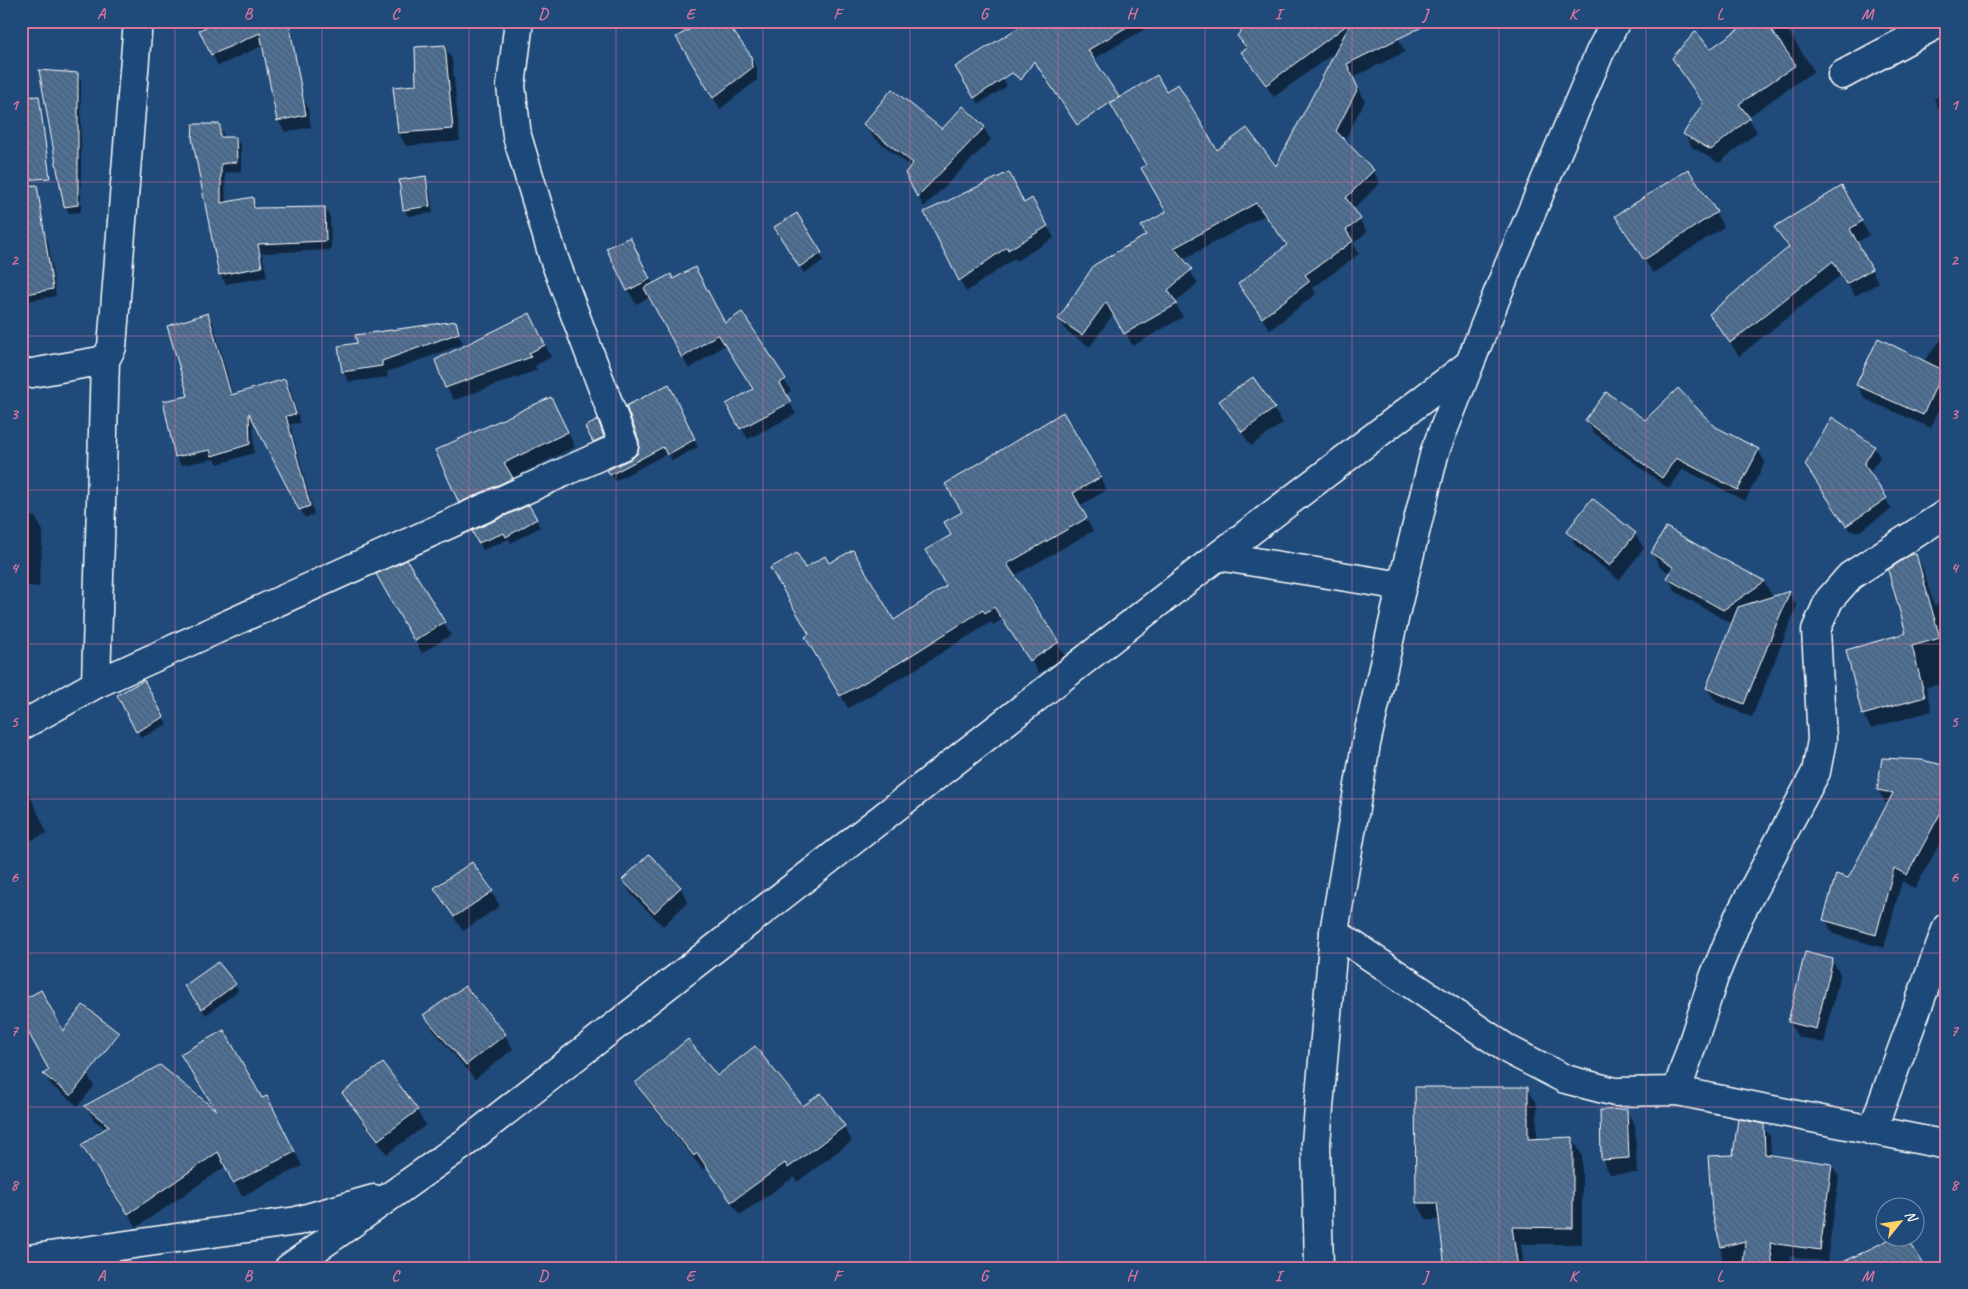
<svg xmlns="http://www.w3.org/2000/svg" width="1968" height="1289" viewBox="0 0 1968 1289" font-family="Caveat,sans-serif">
	<defs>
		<pattern id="building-back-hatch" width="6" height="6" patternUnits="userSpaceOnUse" patternTransform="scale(1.25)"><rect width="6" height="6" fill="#507197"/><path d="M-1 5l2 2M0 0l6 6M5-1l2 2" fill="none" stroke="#4e5b6a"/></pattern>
	</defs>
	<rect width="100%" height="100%" fill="#1f4a7a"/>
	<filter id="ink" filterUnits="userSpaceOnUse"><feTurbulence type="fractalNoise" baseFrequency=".02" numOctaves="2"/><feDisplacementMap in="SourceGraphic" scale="10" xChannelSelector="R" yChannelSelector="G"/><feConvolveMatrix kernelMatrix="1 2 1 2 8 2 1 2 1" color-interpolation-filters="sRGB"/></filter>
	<g filter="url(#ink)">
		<path fill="#0007" d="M211,21H270L308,108L311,127L285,132L278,120L264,45L218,66L199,27Z
			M1050,21H1153V24L1079,68Z
			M1236,21H1390L1405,52L1353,77L1365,101L1344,141L1373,170L1380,183L1353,210L1367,232L1353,243L1359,254L1313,288L1316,294L1270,330L1239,285L1287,246L1265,215L1182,260L1198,283L1175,303L1183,317L1133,346L1114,313L1090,347L1067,332L1060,319L1148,236L1167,213L1147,166L1166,93L1217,152L1276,168L1338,50L1274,97L1243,53L1247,50L1238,36L1243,30Z
			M1752,21H1782L1814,71L1748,117L1757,132L1719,163L1692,147L1685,134L1704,105L1673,58L1710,51Z
			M678,38L750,56L757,68V80L720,109Z
			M445,47L452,59L460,141L406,146L399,133L395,88L418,86Z
			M989,55L1007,86L979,104L959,72Z
			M77,74L81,81V212L69,213L65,206Z
			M1947,92V124L1934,99Z
			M963,108L984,128L991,140L924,207L918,196L911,167L872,136L865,124L942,131Z
			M219,125L225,138H236L241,147V171L225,173L226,203L252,199L257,208H325L330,217L331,250L262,253L267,277L226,284L220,275L193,138Z
			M1688,171L1724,227L1653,273L1625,231Z
			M425,178L429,185L433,213L408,216L405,210Z
			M1842,188L1869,235L1856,243L1879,283L1855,296L1842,274L1739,356L1711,314L1790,249L1776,227Z
			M1032,199L1054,238L1016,261L1015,258L966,292L960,280L1024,204Z
			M21,213L44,234L48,241L56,296L21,302Z
			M797,215L824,261L804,273L776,227Z
			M637,253L653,284L673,280L725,325L742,313L791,391L785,395L796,414L748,439L728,405L755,390L725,345L689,369L650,297L636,304L628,290Z
			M208,314L213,323L233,396L285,380L290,389L300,423L290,424L314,514L305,518L253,418L254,453L218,464L215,459L181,465L176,457Z
			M455,322L462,337L457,327L454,328L464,344L387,372L388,377L349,382L343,371L358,344Z
			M537,327L551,357L535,366L537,370L454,400L447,388L437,360Z
			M1947,333V392L1931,428L1865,399L1857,385L1923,362Z
			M1252,378L1283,423L1251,446L1221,401Z
			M673,393L698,447L672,461L668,453L615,481L609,470L632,460L638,455Z
			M559,413L575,447L512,478L520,493L468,516L460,502Z
			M1063,413L1107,490L1079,506L1093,531L1014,576L1065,656L1039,673L1003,619L993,625L991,622L906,675L848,708L807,637L811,635L805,569L829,565L893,621L948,587L953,535L964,513Z
			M1587,420L1645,422L1713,427L1758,450L1765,462L1745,501L1683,469L1669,489L1593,432Z
			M598,422L607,444L598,448L594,441Z
			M1874,447L1880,457L1869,474L1892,509L1860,531H1850L1812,476Z
			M528,507L540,527L511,543L509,539L483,550L474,532Z
			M21,516L35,517L43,531L39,587L21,585Z
			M1666,528L1764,582L1773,597L1789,593L1797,606L1752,717L1716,702L1707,688L1732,624L1676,592L1668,578L1670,573L1660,567L1652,553Z
			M1568,532L1635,534L1644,548L1619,580L1576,546Z
			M1916,555L1923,569L1934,605L1947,602V683L1926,687L1932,711L1871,728L1863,714L1908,634Z
			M407,562L451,635L422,653L378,575Z
			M148,688L167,724L141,738L138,731Z
			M1947,767V830L1915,889L1902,881L1884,948L1833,934L1825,919L1888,805L1886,804L1878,790Z
			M21,776L47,833L21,845Z
			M472,863L500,906L463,931L444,902Z
			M623,880L680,887L688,902L663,926L632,895Z
			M1832,960L1840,974L1824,1043L1798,1037L1789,1022Z
			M235,984L238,991L206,1015L186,987Z
			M465,988L505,1035L513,1049L475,1079L433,1030L425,1016Z
			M383,1064L417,1111L426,1125L387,1154L352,1107L344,1093Z
			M45,1074H87L94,1086L78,1106L51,1085Z
			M717,1077L803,1108L844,1127L852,1141L797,1182L794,1177L740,1215L706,1167L703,1170L645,1097L636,1083Z
			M1528,1089L1537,1105V1140L1572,1138L1582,1155V1244H1521L1524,1268H1446L1440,1220H1427L1417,1203Z
			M267,1097L302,1166L242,1196L226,1166L137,1227L82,1145L106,1129L94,1120L86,1107L218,1112Z
			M1626,1110L1635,1125L1637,1173L1610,1174L1602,1159Z
			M1763,1126L1770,1137L1771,1156L1832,1165L1839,1177L1827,1262L1789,1256L1793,1268H1724L1714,1212L1734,1156Z"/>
		<path fill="url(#building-back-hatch)" stroke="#fff" d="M219,21L289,22L306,115L277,121L260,33L211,55L199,30Z
			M704,21H726L751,56L752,68L713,98L676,37Z
			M1029,21H1137L1088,50L1119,97L1077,125L1034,61L1021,80L1012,73L974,98L955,67Z
			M1248,21H1434L1347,64L1358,88L1336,131L1374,170L1346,198L1361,219L1346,230L1353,241L1305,275L1310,281L1262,318L1238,284L1287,245L1256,203L1174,248L1192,269L1168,290L1177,304L1124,334L1106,302L1082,335L1058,319L1094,265L1146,235L1141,226L1166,212L1141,168L1146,165L1110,103L1157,75L1166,91L1178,84L1217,150L1247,128L1276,166L1351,22L1266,85L1241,52L1247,48L1237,36Z
			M1750,21H1765L1796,65L1739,104L1750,118L1711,150L1683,134L1703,103L1672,58L1696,31L1710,49Z
			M445,45L453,129L398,133L393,87L416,85L415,47Z
			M39,70L78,73V205L64,207Z
			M892,89L942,129L963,106L985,127L917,197L905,173L913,163L863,124Z
			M39,96L50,178L21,180V97Z
			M193,124H220V137H236L237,162L221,164V203L253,197L254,208L325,207L326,241L258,244L262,267L219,275L192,138Z
			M1688,169L1717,212L1644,260L1615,216Z
			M1009,172L1024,203L1032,198L1048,226L1008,250L1007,247L959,281L924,212Z
			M426,176L430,206L403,210L399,180Z
			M37,185L53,289L21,295V186Z
			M1842,186L1862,221L1850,229L1872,269L1846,284L1833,261L1730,343L1709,314L1789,247L1774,227Z
			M797,213L822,253L799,267L774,227Z
			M630,237L650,279L627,291L606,248Z
			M695,267L725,323L742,312L786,379L780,383L791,402L740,429L726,404L753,389L718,334L682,358L644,288L671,274L673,279Z
			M208,313L231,395L285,379L296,414L286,416L310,506L299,510L249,413L250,444L212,456L210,450L175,457L163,401L188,396L167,326Z
			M530,313L545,345L529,353L531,357L445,388L435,360Z
			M456,321L459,333L382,361V366L342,372L338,346L357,343L355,335Z
			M1878,338L1943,370L1923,415L1856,385Z
			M1253,377L1275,408L1242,432L1219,401Z
			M669,384L695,439L667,455L663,447L610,475L607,470L631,459L637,454L639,448V440L626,406Z
			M1678,388L1714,426L1759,449L1738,490L1676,458L1662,478L1585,420L1606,392L1645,420Z
			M551,397L568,432L504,463L513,478L459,503L435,450Z
			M1063,412L1101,477L1073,493L1087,518L1007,564L1059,642L1030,661L994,607L985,613L983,610L899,663L840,696L805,637L809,634L770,568L797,553L805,568L825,556L829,563L853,550L894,620L946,586L925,550L951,535L944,522L962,512L945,484Z
			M1832,417L1875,446L1864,464L1887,498L1846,526L1805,465Z
			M598,420L604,437L593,442L585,427Z
			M1592,498L1636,533L1610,566L1566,532Z
			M529,505L537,519L506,537L504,533L478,543L472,531Z
			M1666,527L1713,554L1765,581L1723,610L1666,578L1673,567L1651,553Z
			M1916,554L1940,638L1912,646L1925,697L1862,715L1846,650L1906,633L1888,570L1910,555Z
			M407,560L445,622L414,641L376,574Z
			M1790,591L1744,704L1706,688L1738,607Z
			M144,680L164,717L136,732L117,695Z
			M1882,758L1922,760L1947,766V801L1907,875L1894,868L1876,935L1823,920L1836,874L1848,878L1893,793L1877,790Z
			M649,854L681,887L654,913L622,880Z
			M472,862L493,891L454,917L434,888Z
			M1805,952L1833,959L1816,1029L1788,1022Z
			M218,962L236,984L202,1009L184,986Z
			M465,986L506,1034L466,1065L423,1015Z
			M41,990L63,1031L83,1005L119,1033L71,1096L43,1074L49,1070L21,1019V1001Z
			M224,1030L262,1098L267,1096L295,1152L233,1183L218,1152L128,1214L81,1145L109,1126L84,1106L160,1065L216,1110L180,1054Z
			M688,1039L717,1076L755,1046L803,1106L821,1093L845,1126L788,1168L785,1163L731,1202L697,1153L694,1156L635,1083Z
			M383,1063L418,1110L378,1140L342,1093Z
			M1415,1087H1528V1139L1573,1137V1228L1512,1227L1518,1268H1445L1437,1203H1416Z
			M1627,1109L1629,1158L1601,1160L1600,1110Z
			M1738,1119L1764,1124L1765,1154L1832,1164L1820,1250L1770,1243L1773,1268H1743L1745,1241L1721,1247L1712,1212L1708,1156L1733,1155Z
			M1896,1236H1906L1926,1268H1831Z"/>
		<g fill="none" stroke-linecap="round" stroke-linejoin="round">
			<defs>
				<path id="minor" d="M1842,75L1943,21
					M21,375L105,360L112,347L138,21
					M1218,556L1402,586
					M96,684L105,360
					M21,726L96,684L624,445L553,256L517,136L511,86L519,21
					M1334,932L1509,1050L1565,1079L1615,1092L1677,1091L1947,1145
					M1677,1091L1714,977L1739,916L1816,772L1822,740L1816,630L1829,600L1850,576L1947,513
					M1872,1131L1947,927
					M21,1260L297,1221L374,1199
					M289,1268L465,1143L1218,556L1469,364"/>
				<path id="highway" d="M1319,1268L1316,1143L1334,932L1366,744L1396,610L1435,451L1509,265L1600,52L1616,21"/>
			</defs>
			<use href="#minor" stroke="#fff" stroke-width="31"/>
			<use href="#highway" stroke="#fff" stroke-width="31"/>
			<use href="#minor" stroke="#1f4a7a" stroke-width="28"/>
			<use href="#highway" stroke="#1f4a7a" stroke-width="28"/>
		</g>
	</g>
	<path fill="none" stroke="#da749d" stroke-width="1" stroke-opacity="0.55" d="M175,21V1268M322,21V1268M469,21V1268M616,21V1268M763,21V1268M910,21V1268M1058,21V1268M1205,21V1268M1352,21V1268M1499,21V1268M1646,21V1268M1793,21V1268M21,182H1947M21,336H1947M21,490H1947M21,644H1947M21,799H1947M21,953H1947M21,1107H1947"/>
	<rect width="1968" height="1289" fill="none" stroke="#1f4a7a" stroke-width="55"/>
	<g transform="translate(1900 1222) rotate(60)"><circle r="24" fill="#1f4a7a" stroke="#7992af"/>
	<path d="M0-4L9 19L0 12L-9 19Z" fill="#ffd166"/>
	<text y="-8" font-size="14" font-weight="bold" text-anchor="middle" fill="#ffffff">N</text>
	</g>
	<rect x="28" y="28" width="1912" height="1234" fill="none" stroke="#da749d" stroke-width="2"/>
	<g font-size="16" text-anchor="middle" font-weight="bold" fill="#da749d">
		<text x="101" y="19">A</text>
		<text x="248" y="19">B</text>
		<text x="395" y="19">C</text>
		<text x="543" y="19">D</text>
		<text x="690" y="19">E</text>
		<text x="837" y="19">F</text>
		<text x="984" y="19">G</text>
		<text x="1131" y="19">H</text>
		<text x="1278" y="19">I</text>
		<text x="1425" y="19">J</text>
		<text x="1573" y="19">K</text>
		<text x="1720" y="19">L</text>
		<text x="1867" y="19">M</text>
		<text x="14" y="110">1</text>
		<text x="1954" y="110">1</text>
		<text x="14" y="265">2</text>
		<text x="1954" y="265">2</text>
		<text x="14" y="419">3</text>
		<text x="1954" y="419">3</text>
		<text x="14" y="573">4</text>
		<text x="1954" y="573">4</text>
		<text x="14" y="727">5</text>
		<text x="1954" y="727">5</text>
		<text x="14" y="882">6</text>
		<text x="1954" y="882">6</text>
		<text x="14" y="1036">7</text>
		<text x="1954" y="1036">7</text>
		<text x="14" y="1190">8</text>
		<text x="1954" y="1190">8</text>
		<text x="101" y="1281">A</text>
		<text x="248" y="1281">B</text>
		<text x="395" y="1281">C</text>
		<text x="543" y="1281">D</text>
		<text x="690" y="1281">E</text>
		<text x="837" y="1281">F</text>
		<text x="984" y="1281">G</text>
		<text x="1131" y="1281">H</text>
		<text x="1278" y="1281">I</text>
		<text x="1425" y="1281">J</text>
		<text x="1573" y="1281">K</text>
		<text x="1720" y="1281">L</text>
		<text x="1867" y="1281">M</text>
	</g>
</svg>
